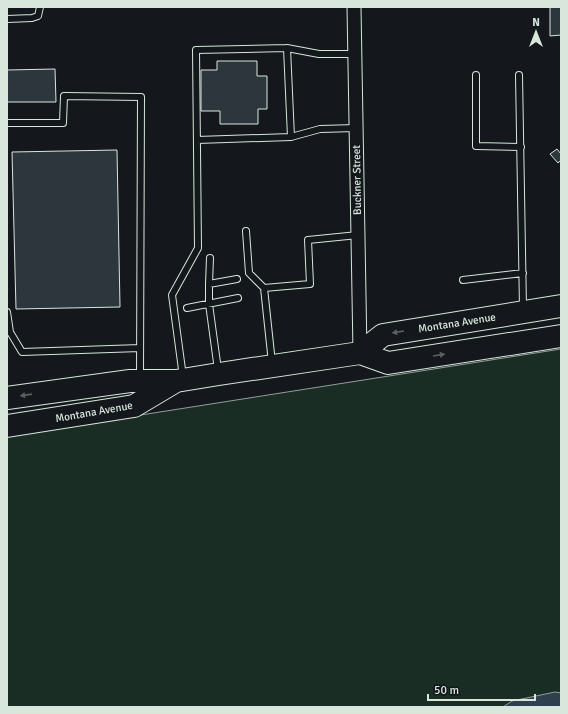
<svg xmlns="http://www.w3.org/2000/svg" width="568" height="714" viewBox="0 0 568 714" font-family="Signika,sans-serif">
	<rect width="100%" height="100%" fill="#14181c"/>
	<path fill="#1a2d24" stroke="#939e99" d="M561,349V707H7V436Z"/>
	<path fill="#2f3f4d" stroke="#939e99" d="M555,692L561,693V707H503L512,701Z"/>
	<path fill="#2c363c" stroke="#d8e6dc" d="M550,7H561V35L550,36Z
		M217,61H257V76H267V109H258V124H220V111H201V70H217Z
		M55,69L56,102H7V70Z
		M557,149L561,154V160L558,163L550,154Z
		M117,150L120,307L16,309L12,152Z"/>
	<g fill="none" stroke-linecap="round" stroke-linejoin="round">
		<defs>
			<path id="lane" d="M7,19L32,18L38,16L40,7
				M287,48L291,137
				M476,75V146L521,147
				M519,75L523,309
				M7,123H63L64,96L141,97L140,377
				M197,140L291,137L320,129L356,128
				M246,231L249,273L264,288
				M210,258L209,284V304L218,370
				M463,280L523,273
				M209,284L237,279
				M187,308L238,298
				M7,312L10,332L22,352L140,348
				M272,363L264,288L310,284L308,240L358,235
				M183,377L172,295L198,248L196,50L287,48L319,54H355"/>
			<path id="street" d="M354,7L360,353"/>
			<path id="highway" d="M360,353L383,335L561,306
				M7,398L130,381H176L219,374L360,353L388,363L561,336
				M7,426L134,406L176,381"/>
		</defs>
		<use href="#lane" stroke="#d8e6dc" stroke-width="8"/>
		<use href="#street" stroke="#d8e6dc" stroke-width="15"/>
		<use href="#highway" stroke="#d8e6dc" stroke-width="24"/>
		<use href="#lane" stroke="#14181c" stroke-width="6"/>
		<use href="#street" stroke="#14181c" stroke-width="13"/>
		<use href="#highway" stroke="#14181c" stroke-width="22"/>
	</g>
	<defs><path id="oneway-solid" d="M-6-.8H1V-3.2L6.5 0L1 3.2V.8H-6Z"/></defs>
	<g fill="#59605f">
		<use href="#oneway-solid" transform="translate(398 332) rotate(171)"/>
		<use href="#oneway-solid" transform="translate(439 355) rotate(-9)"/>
		<use href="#oneway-solid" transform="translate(26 395) rotate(172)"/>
	</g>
	<g text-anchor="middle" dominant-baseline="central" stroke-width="3" stroke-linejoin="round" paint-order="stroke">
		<g font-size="11" fill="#d8e6dc" stroke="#14181c">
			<text transform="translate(357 180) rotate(-91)">Buckner Street</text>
			<text transform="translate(457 323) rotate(-9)">Montana Avenue</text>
			<text transform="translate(94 412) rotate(-10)">Montana Avenue</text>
		</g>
	</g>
	<rect width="568" height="714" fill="none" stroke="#d8e6dc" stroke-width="16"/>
	<g transform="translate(536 32)" stroke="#14181c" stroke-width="3" paint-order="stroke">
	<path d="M0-3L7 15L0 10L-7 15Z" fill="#d8e6dc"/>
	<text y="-6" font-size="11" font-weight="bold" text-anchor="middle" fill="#d8e6dc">N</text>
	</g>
	<path d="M428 694v6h107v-6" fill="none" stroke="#d8e6dc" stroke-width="2"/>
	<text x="434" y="694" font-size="12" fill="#d8e6dc" stroke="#14181c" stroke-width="3" paint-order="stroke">50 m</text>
</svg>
